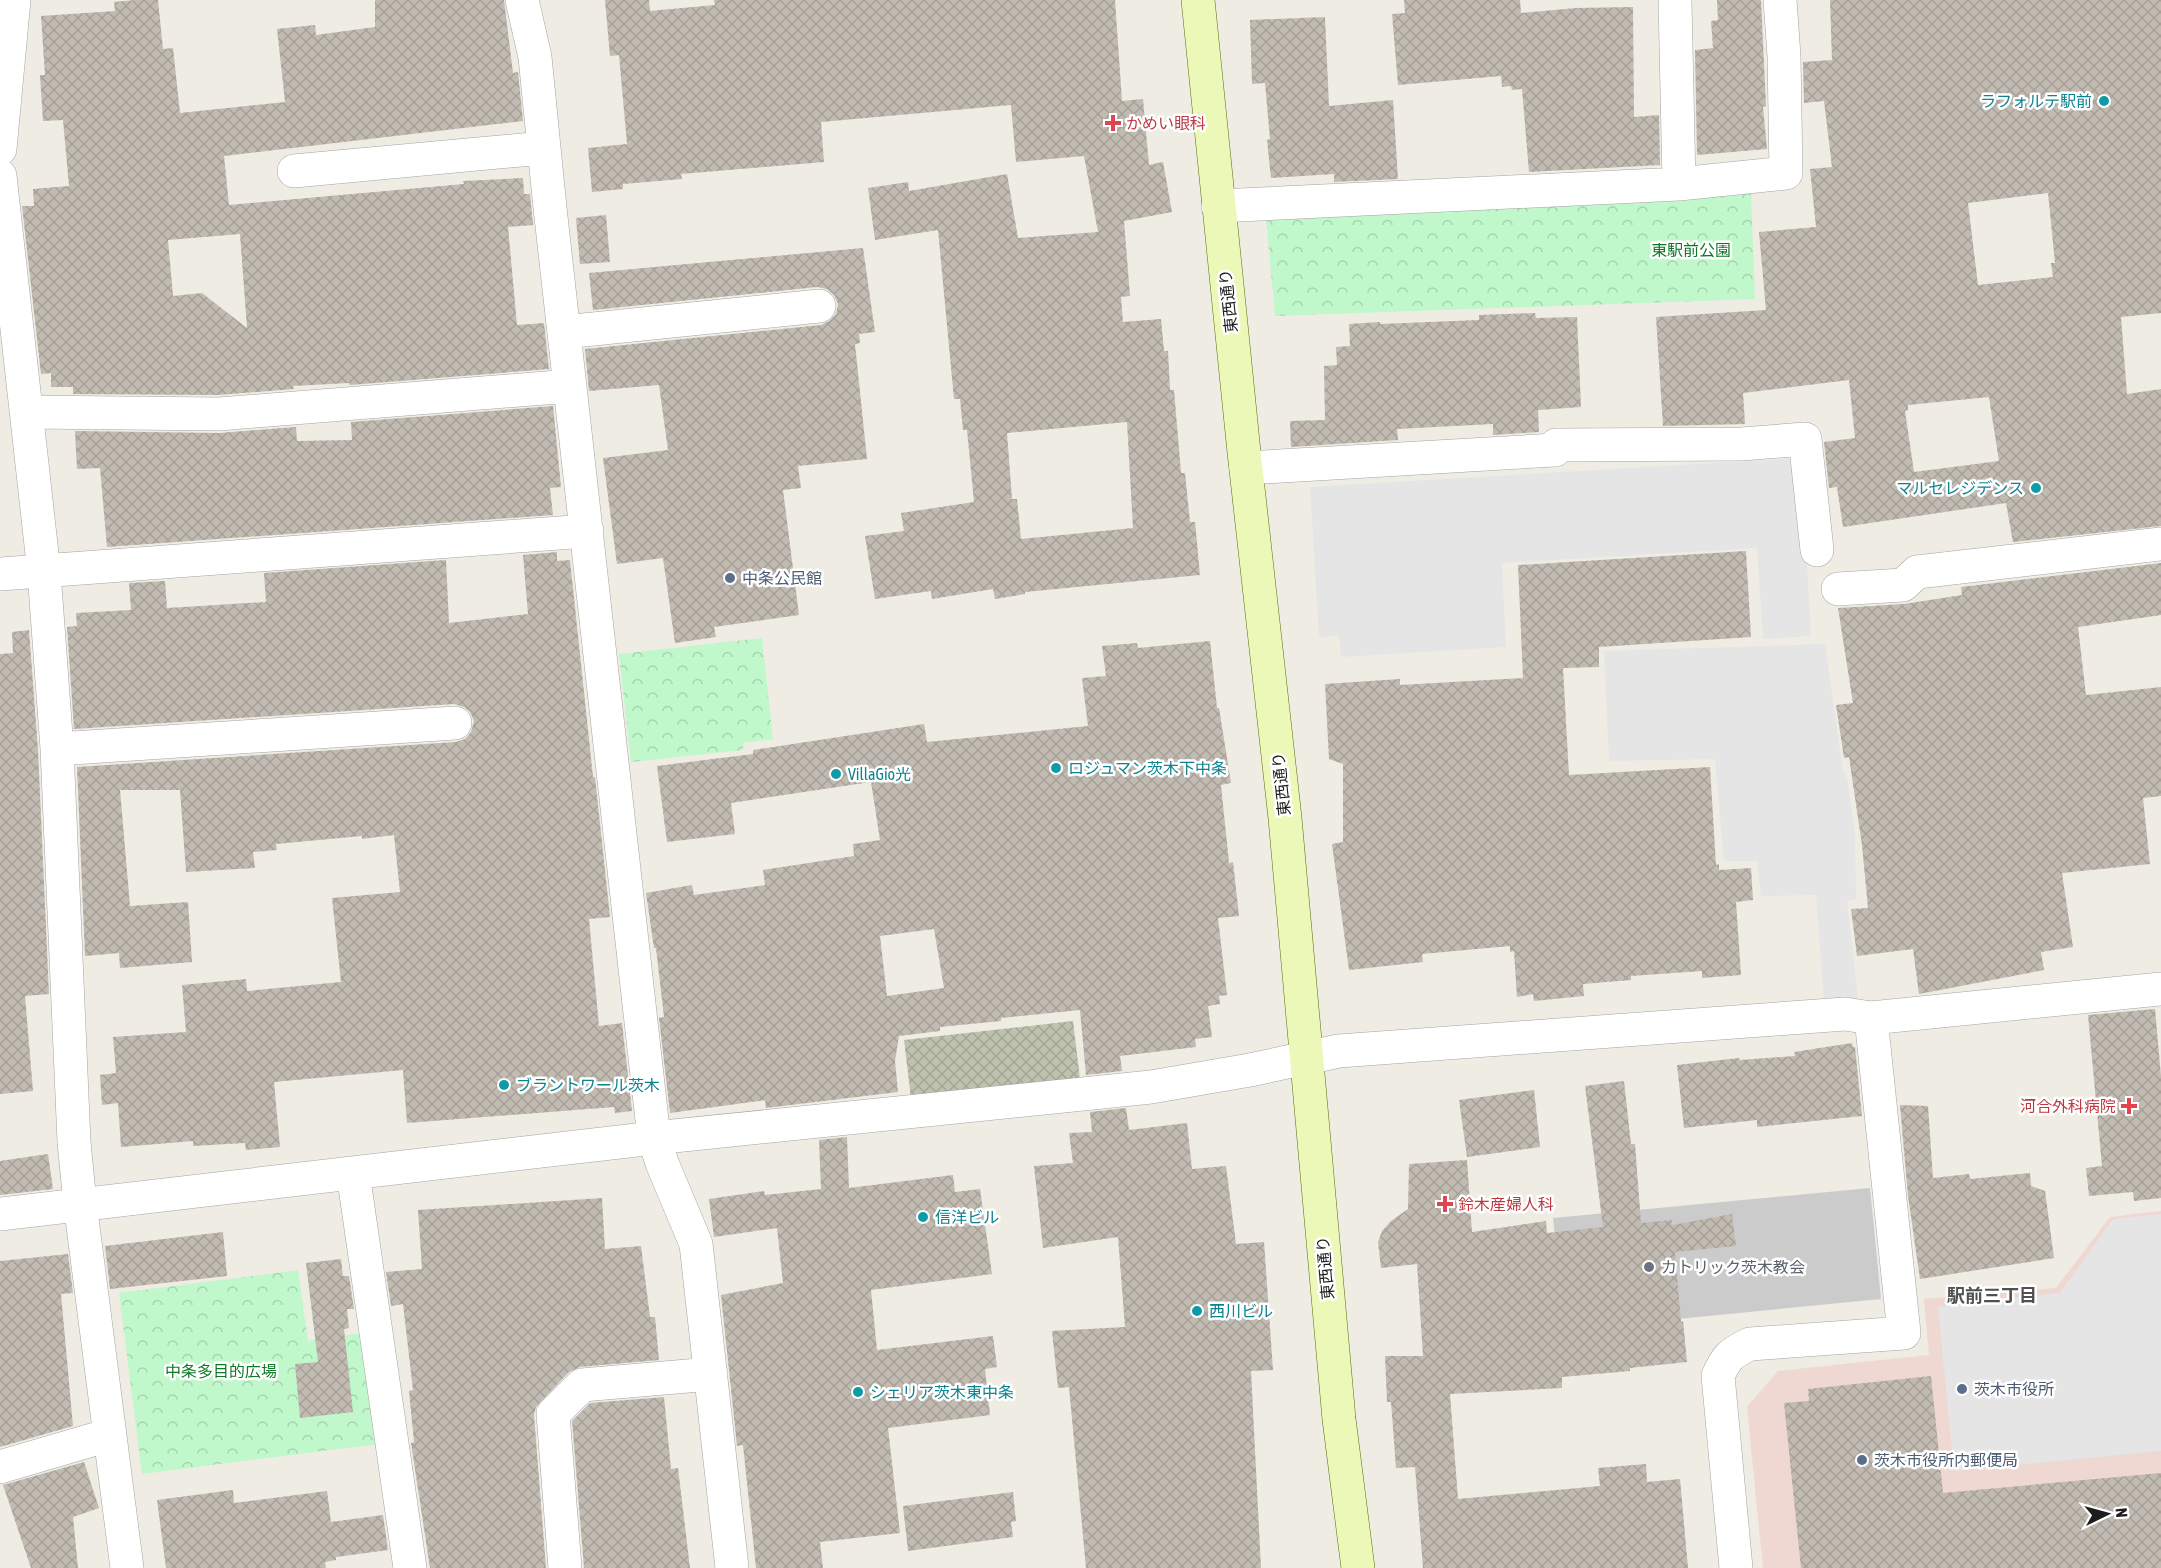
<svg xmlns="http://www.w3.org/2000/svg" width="2161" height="1568" viewBox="0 0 2161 1568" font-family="'Asap Condensed','Noto Sans JP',sans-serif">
	<defs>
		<pattern id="construction-cross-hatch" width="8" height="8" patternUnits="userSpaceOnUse" patternTransform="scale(1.5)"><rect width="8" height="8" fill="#bfc2ae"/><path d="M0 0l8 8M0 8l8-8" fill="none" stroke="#a4a695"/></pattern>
		<pattern id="park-crowns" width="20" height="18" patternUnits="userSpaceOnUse" patternTransform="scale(1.5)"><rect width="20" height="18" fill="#c0f8cc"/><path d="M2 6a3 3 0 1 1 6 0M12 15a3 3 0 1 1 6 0" fill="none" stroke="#a5d4af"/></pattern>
		<pattern id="building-cross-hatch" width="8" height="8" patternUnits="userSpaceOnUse" patternTransform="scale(1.5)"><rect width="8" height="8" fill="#c2bbb2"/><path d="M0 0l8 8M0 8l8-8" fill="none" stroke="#a6a099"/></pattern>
	</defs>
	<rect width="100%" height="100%" fill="#eeece3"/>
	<path fill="#efd7d2" d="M2161,1211V1568H1763L1747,1407L1778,1371L1929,1355L1924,1299L2056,1288L2110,1217Z"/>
	<path fill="#cbcbcb" d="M1870,1188L1881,1299L1564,1330L1553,1218Z"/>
	<path fill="url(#construction-cross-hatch)" d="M1073,1021L1080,1079L911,1098L904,1040Z"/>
	<path fill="url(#park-crowns)" d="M1751,193L1755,299L1275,316L1266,218Z
		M762,638L773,739L743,743V750L631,762L619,654Z
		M298,1270L308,1341L362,1333L378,1444L142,1474L119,1293Z"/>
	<path fill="#e5e5e5" d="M1801,458L1811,636L1763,639L1757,548L1502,563L1506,647L1341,657L1339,636L1319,637L1310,487Z
		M1825,644L1842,765L1848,783L1855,835L1856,899L1847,901L1858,999L1824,1001L1816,895L1761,896L1757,861H1724L1715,759L1609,761L1604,651Z
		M2161,1214V1451L1954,1471L1938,1307L2060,1293L2113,1219Z"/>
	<path fill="url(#building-cross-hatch)" fill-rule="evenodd" d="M135,0H158L163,49L173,48L180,113L285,102L277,29L315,25L316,35L375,27V0H504L513,73L518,72L523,121L224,156L229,205L464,184L463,181L523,178L524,194H530L533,225L508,227L517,325L544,323L549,369L350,385L349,383L293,386L294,389L218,395L73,394V387H51V373L41,374L22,206H34L33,189L69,186L63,120L43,121L40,75H45L41,16L115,11L114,2ZM240,234L247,328L202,293L173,296L168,240Z
		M605,0H649L650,11L715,5L714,0H1115L1122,101L1143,99L1149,165L1163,162L1172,212L1124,221L1130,296L1121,297L1123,322L1161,319L1164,351H1168L1170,390H1174L1181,473H1185L1190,522H1195L1200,575L1025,592V594L995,599L993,589L932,599L931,591L875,599L865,536L904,531L901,513L974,502L967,430H963L960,399H954L938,230L875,240L868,188L908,182L909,191L1007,174L1018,238L1098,232L1084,156L1016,162L1011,105L821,122L824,162L681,174L682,179L623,184V189L592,192L588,148L627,144L619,55L610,56ZM1127,422L1133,528L1021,539L1017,499H1012L1007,433Z
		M1404,0H1520L1521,13L1576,8L1633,7L1634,117L1659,115L1660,165L1529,172L1522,89L1512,90L1511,86L1502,87L1501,76L1398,85L1392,14L1405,13Z
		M1717,0H1761L1766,106L1763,107L1767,149L1697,155L1695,50L1713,48L1711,21L1718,20Z
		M1830,0H2161V313L2121,317L2127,394L2161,389V526L2013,542L2006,503L1843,527L1837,487L1829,488L1824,442L1855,438L1849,380L1743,393L1745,424L1663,426L1656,317L1766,310L1759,232L1816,227L1810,169L1832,167L1824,101L1804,103L1803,62L1832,60ZM2048,193L2055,263H2051L2053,277L1978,285L1968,203ZM1989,397L1999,461L1914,472L1905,411L1908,410V405Z
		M1325,17L1329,106L1393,100L1398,179L1334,182V174L1271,178L1267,140L1270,139L1265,83L1252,84L1250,20Z
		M606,215L610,262L580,264L576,218Z
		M863,248L875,332L859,334L860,343L855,344L867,459L798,466L801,488L783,490L799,615L714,627L716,637L675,643L663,558L617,564L603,458L668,450L659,385L589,391L585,349L821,325L829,321L836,314L838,304L834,295L827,289L817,287L593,310L589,273Z
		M1535,313L1536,318L1577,317L1581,407L1538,410L1539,432L1493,435V424L1397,429L1398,440L1291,447L1290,421L1325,420L1324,366L1337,365L1336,347L1350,346L1349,324L1380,322V324L1479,320V315Z
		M553,406L561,487L550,488L553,515L107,547L100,468L77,469L75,431L219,433L296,427L297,441L352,440L351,422Z
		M1746,551L1751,637L1599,647V667L1563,668L1569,775L1710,767L1716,865L1719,864V870L1751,868L1753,900L1736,902L1741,975L1702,978V971L1631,976V980L1583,984L1584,996L1534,1001L1533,994L1517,997L1514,951L1510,952V946L1422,954L1423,962L1349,970L1332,844L1343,842V764L1329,759L1325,684L1400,679V685L1523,678L1518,565Z
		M557,552V561L570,560L593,777H595L610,917L589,919L599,1026L622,1023L632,1111L615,1113L614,1107L407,1123L403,1070L274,1082L280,1147L246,1150L245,1143L193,1146V1141L121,1147L118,1103L102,1105L100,1075L116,1073L113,1037L186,1032L182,985L246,979L247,991L341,982L332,898L400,892L394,835L362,839V836L276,844L277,850L253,852L255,868L186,872L180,790H120L130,906L188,902L192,962L120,968L119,953L85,956L77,767L456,742L465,739L471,732L474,721L470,712L464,707L454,704L74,729L67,627L77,626L76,613L131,610L129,583L165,581L167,608L266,602L264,573L446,560L449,623L528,614L523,555Z
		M2161,563V615L2078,627L2086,695L2161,687V796L2143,798L2150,864L2062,873L2073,947L2041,952L2044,970L1919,994L1913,949L1857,956L1851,909L1868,908L1862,845L1849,757L1844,758L1836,705L1853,703L1838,608L1904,604L1962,595L1961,587Z
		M29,630L38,750L49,994L25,996L33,1091L0,1094V654L13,653L12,632Z
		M1210,641L1217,708H1219L1231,783L1221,785L1229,863L1233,862L1239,916L1218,918L1227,995L1219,996L1220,1004L1208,1006L1212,1037L1195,1039L1196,1047L1120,1056L1122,1071L1086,1075L1080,1010L1001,1018V1021L940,1027V1031L899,1036L895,1061L898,1092L766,1108L765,1100L670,1113L659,1018L664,1017L656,948H654L646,893L692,885L694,895L765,885L763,870L854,856L853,844L880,840L871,782L731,803L735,834L667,842L657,766L753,754V750L924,724L927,742L1088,726L1082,678L1106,676L1102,646L1137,643L1138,648ZM934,929L944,988L887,996L880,936Z
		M2155,1009L2161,1076V1198L2134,1201L2133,1192L2089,1196L2086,1168L2102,1166L2088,1015Z
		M1852,1043L1853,1047H1855L1862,1116L1757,1127V1120L1684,1128L1677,1065L1739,1058L1740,1060L1795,1056L1794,1052Z
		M1624,1081L1631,1144H1635L1641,1223L1672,1220V1225L1732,1214L1736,1246L1675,1252L1681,1322L1683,1321L1687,1362L1630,1368V1371L1562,1377V1388L1450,1394L1458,1499L1600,1486L1598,1468L1646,1464L1647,1482L1680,1479L1688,1568H1423L1415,1467L1396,1468L1391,1402H1387L1385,1356H1423L1417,1264L1381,1268L1378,1242L1382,1231L1391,1221L1408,1209L1409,1164L1467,1160L1472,1232L1546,1221L1547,1233L1603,1227L1585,1086Z
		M1534,1090L1540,1147L1467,1157L1459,1100Z
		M1900,1105L1928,1106L1933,1178L1969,1174L1970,1179L2030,1173L2031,1186L2045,1191L2054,1258L1920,1279L1908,1196Z
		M1126,1108L1129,1130L1187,1123L1192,1169L1226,1166L1236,1244L1264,1242L1273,1370L1251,1371L1261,1568H1086L1069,1387L1058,1388L1052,1331L1125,1327L1118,1237L1043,1248L1034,1166L1073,1163L1069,1133L1092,1132L1090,1112Z
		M847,1137L849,1188L953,1175L955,1192L980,1189L992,1274L871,1290L877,1350L993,1336L997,1367L985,1369L990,1415L888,1428L900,1533L820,1542L823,1568H756L743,1445L737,1446L721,1295L783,1283L777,1228L714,1237L709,1199L764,1191L765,1195L821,1189L819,1140Z
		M48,1154L53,1189L0,1195V1161Z
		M602,1198L605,1249L641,1246L650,1317H655L659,1360L580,1367L569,1372L536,1407L534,1415L546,1568H430L411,1443L414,1442L409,1391L413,1390L403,1304L391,1306L386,1272L422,1269L418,1210Z
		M223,1232L227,1276L110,1289L105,1246Z
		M68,1254L73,1293L61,1294L73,1426L0,1447V1261Z
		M341,1259L343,1276H349L354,1309H347L349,1328L344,1329L353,1412L300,1418L295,1364L318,1362L306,1263Z
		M1931,1376L1943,1493L2161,1473V1568H1801L1784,1403L1809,1401L1808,1389Z
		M664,1397L671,1469L678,1468L690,1568H584L572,1421L590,1403Z
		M84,1462L99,1508L73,1517L78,1568H31L3,1485Z
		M233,1490L234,1503L327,1491L331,1522L383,1515L388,1550L336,1557V1560L325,1562L326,1568H166L157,1500Z
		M1013,1492L1016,1521L1011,1522L1013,1537L908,1551L903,1506Z"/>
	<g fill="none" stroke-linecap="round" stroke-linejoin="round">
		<defs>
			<path id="street" d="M522,0L535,57L550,208L654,1138L662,1163L696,1244L732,1568
				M1675,0L1679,184
				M0,149L14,0
				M294,171L543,148
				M0,176L44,572L57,749L74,1142L80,1203L127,1568
				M1218,206L1679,184L1786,173L1784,56L1780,0
				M564,332L819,306
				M28,412L219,414L570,386
				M1246,468L1555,450L1556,445L1742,444L1805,439L1817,550
				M0,574L587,531
				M1838,589L1903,585L1917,572L2161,544
				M57,749L455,723
				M353,1173L410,1568
				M0,1214L654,1138L1151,1087L1250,1070L1339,1051L1845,1014L1871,1018L2161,989
				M0,1467L109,1435
				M565,1568L553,1414L582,1385L711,1374
				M1736,1568L1718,1376C1726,1357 1731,1353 1750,1344L1904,1333L1871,1018"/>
			<path id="secondary" d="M1198,0L1244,452L1285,818L1339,1419L1358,1568"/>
		</defs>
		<use href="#street" stroke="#a4a4a4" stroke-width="34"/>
		<use href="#secondary" stroke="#567007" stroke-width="34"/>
		<use href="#street" stroke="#fff" stroke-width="33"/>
		<use href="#secondary" stroke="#ebf8b7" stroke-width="33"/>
	</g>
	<g fill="#0f9aa8" stroke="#fff" stroke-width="2">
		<circle cx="2104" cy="101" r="6"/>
		<circle cx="2036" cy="488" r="6"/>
		<circle cx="1056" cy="768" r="6"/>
		<circle cx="836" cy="774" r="6"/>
		<circle cx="504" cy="1085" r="6"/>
		<circle cx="923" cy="1217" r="6"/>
		<circle cx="1197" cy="1311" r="6"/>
		<circle cx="858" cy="1392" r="6"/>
	</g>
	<g fill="#e0444e" stroke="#fff" stroke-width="2">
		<path d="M1110 114h6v6h6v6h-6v6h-6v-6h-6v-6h6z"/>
		<path d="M2126 1097h6v6h6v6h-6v6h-6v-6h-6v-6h6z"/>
		<path d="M1442 1195h6v6h6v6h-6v6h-6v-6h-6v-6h6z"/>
	</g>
	<g fill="#5c6f8a" stroke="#fff" stroke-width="2">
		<circle cx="730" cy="578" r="6"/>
		<circle cx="1962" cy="1389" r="6"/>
		<circle cx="1862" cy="1460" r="6"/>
	</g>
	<circle fill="#6b7280" stroke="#fff" stroke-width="2" cx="1649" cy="1267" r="6"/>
	<g text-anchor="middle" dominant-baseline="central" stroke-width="5" stroke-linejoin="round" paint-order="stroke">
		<g font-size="16" fill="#0d838f" stroke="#fff" text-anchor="start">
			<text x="2092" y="101" text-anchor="end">ラフォルテ駅前</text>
			<text x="2024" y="488" text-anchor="end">マルセレジデンス</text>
			<text x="1068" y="768">ロジュマン茨木下中条</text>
			<text x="848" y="774">VillaGio光</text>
			<text x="516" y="1085">ブラントワール茨木</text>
			<text x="935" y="1217">信洋ビル</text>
			<text x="1209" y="1311">西川ビル</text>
			<text x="870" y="1392">シェリア茨木東中条</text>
		</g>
		<g font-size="16" fill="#be3a42" stroke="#fff" text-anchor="start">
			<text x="1126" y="123">かめい眼科</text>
			<text x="2116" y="1106" text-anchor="end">河合外科病院</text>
			<text x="1458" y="1204">鈴木産婦人科</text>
		</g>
		<g font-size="16" fill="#0e7825" stroke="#fff">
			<text x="1691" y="250">東駅前公園</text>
			<text x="221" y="1371">中条多目的広場</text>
		</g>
		<g font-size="16" fill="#1d1d1d" stroke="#fff">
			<text transform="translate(1228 301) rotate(-96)">東西通り</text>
			<text transform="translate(1281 784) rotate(-96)">東西通り</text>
			<text transform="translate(1325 1268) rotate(-95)">東西通り</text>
		</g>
		<g font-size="16" fill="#4e5e75" stroke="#fff" text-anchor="start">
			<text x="742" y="578">中条公民館</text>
			<text x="1974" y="1389">茨木市役所</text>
			<text x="1874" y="1460">茨木市役所内郵便局</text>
		</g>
		<g font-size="16" fill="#5b616d" stroke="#fff" text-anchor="start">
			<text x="1661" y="1267">カトリック茨木教会</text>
		</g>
		<g font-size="18" font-weight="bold" fill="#505050" stroke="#fff">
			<text x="1992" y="1295">駅前三丁目</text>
		</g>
	</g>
	<g transform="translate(2107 1514) rotate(85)" stroke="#ffffff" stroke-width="4.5" paint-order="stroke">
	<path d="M0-4.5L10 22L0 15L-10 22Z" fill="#1d1d1d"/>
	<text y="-9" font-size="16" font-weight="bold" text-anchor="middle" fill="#1d1d1d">N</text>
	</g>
</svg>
